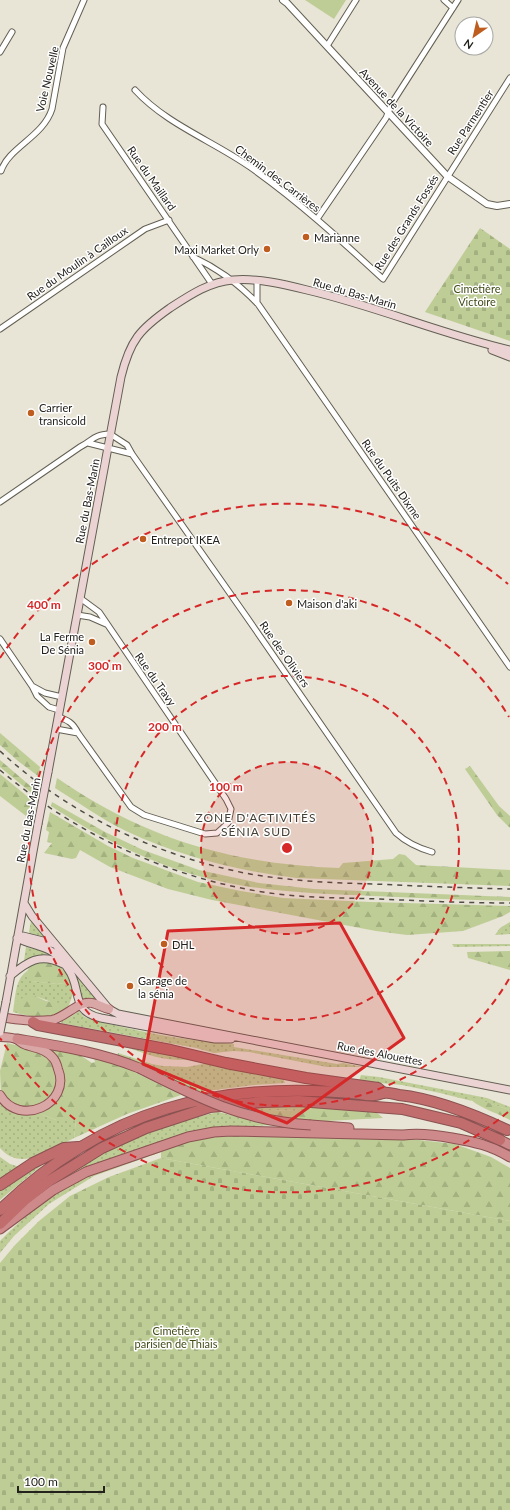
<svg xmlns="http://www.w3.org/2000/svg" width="510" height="1510" viewBox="0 0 510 1510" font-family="Lato,sans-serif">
	<defs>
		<pattern id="grass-dots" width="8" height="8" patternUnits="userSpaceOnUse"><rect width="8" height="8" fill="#becd95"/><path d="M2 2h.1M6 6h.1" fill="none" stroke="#a3b080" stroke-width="1.8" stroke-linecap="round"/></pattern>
		<pattern id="forest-firs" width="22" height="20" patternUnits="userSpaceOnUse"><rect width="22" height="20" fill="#becd95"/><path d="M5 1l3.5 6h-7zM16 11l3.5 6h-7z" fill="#a3b080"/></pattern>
		<pattern id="cemetery-stones" width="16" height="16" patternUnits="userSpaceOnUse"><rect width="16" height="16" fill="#becd95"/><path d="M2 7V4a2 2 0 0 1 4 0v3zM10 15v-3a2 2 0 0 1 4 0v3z" fill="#a3b080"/></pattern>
	</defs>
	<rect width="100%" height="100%" fill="#e8e4d6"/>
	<path fill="url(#grass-dots)" d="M31,921H32L46,938L30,934L29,932Z
		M510,922V934L495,935L500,928Z
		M452,944H510V946L454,947Z
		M26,947L45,952L47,954L33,957L24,961Z
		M27,971L31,981L57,984L71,982L74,991L68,1008L35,996L22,999L14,1004C16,992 16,979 27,971Z
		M75,973L97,1000L82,999L79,983Z
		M79,1011L83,1016L89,1019C136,1031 185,1041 234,1044V1047L337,1064L343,1063L363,1067H327L249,1052L234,1051L214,1053L196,1048L61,1023L62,1021L72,1016Z
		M118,1044L192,1059C165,1063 143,1053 118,1044Z
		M118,1053L152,1064L163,1066L187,1067L208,1063L282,1076L285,1083L254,1085L199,1092L117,1056Z
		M361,1075L379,1077L487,1098L510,1107V1110L469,1097L472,1101L440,1093L402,1085L359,1081Z
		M0,1103L14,1112L30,1115L38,1113L56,1120H76L74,1138C52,1149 21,1173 0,1148Z
		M277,1106L316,1107L300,1111L268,1110V1115L247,1110Z
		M218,1112L273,1125L235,1127L150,1146L124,1154L92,1167L64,1181L62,1177C113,1145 160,1125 218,1112Z
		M161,1149V1152L94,1176L49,1204L14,1236L0,1253V1241C22,1218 47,1197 75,1182C102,1167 133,1159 161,1149Z
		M0,1157L10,1164L20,1167L0,1179Z
		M39,1164L41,1166L0,1200V1189Z"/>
	<path fill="url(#forest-firs)" d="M0,733L40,767L38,776L18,761L0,745Z
		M0,760L35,790L34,795L0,767Z
		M470,766L499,806L510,816V828L497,815L465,769Z
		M0,774L33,801L30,819L0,796Z
		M57,778C145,839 232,864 339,868L343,863L393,859L399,854L405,855L416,865L510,870V886L296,878C238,871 179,856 126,831C101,819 78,802 55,788Z
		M52,802L105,832L143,850L199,870L259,883L314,889L510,897V901C465,900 419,898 374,896C319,894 264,892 210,879C153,865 100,838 51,806Z
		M50,812L108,846L133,858L198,882L241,891L283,898L370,902L510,906V912L503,916L463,931L407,935L376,931L212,900L168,889L110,867L80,850L76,858L72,859L44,853L52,843L47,842L49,832L46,830Z
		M510,951V970L468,958L467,952Z
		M46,961C59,964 66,970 71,982L57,984L30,981L27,971L32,964Z
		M27,995L35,996L46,1001L68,1004V1008C52,1022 32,1017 13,1012L14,1004Z
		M7,1043L29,1048L41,1053L50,1060L57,1076L56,1085L55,1092L50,1099L35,1108L15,1106L1,1092L0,1071Z
		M52,1049L80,1055L92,1063L95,1062L94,1058L126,1068L181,1095L127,1114L74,1138L76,1120H56L38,1113C68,1104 73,1071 51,1051Z
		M468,1096L510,1110V1120C498,1113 475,1107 468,1096Z
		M316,1107L375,1111L383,1118L327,1121L298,1120L268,1115V1110L300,1111Z
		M236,1135L419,1140L455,1144L491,1157L510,1168V1221L161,1158V1149L188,1140Z"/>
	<path fill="url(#cemetery-stones)" d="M480,228L510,249V341L425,312Z
		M161,1158L510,1221V1510H0V1263L15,1245L39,1221L70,1196L109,1177Z"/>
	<path fill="#becd95" d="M305,0H346L334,19Z"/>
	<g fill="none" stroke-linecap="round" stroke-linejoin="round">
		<defs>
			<path id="minor" d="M444,0L453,8
				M327,46L356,0
				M0,52L12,32
				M135,90C166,124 213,141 250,167C297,200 341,240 383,279L510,78
				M103,107L102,124L212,284
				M1,171C9,147 43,137 52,109L63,48L84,0
				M317,219L386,118L392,103L458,0
				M193,257C219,269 239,284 258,304L510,667
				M257,280V303
				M0,329L145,229L169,220
				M88,443L132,454
				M0,502L80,447C94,440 92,435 110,434L127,445L132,454L246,616L396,833C407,843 418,848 432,852
				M77,615L90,617L106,624
				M0,639L32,686L37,696L49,707L59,710
				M32,686L45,693L62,697
				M58,717C68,720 73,723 78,733L131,807L144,815L205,834L217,833L228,823L231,809L226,799L99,612L80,598
				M56,729L78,733"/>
			<path id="tertiary" d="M283,0L287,3L447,176L487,204L497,206L510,204"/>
			<path id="secondary" d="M492,350L510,357
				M48,772L121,377C130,340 140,329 170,308C190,295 209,282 233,280C258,278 283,284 307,290C376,306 441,334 510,350
				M24,903L32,916L109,1009L118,1014L510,1090
				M17,938C28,944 41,945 51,951C58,955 64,962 68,969C83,989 69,1011 101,1018L186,1034L215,1039H231
				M17,938L23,936L55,944
				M10,976C27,962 40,952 63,964
				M6,1002L38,824"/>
			<path id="primary" d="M0,1017C19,1020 33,1022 52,1020C66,1017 79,1000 92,1003C98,1004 103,1008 109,1009
				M0,1037C5,1037 13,1037 18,1040C21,1042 22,1044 26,1045C35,1048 46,1049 53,1058C56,1061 57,1065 58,1069C72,1104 19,1128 0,1095"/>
			<path id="trunk" d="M17,1039C59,1046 100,1052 139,1068
				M311,1125L349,1128
				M500,1140L510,1145
				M0,1229L53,1190L86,1172L188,1137L214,1132L231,1131L403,1135C420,1133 436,1135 452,1138C475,1142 490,1145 510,1157"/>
			<path id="motorway" d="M33,1022L38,1025L171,1050L226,1063L306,1078L378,1088L384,1093
				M0,1185L33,1163L64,1148L78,1147
				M0,1210C104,1109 218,1080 360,1094C365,1095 370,1096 375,1095C378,1095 381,1093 384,1093C388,1092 394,1094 399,1095C436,1099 473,1114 507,1130
				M0,1224L26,1199L49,1181L102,1148L146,1128L210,1107L263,1102L298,1101L402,1109L461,1123L500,1140"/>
		</defs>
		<use href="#minor" stroke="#625f53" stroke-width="7"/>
		<use href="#tertiary" stroke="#625f53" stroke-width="8"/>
		<use href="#secondary" stroke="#625f53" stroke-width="9"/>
		<use href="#primary" stroke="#8a5251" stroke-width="10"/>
		<use href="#trunk" stroke="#8a5251" stroke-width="11"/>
		<use href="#motorway" stroke="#8a5251" stroke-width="12"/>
		<use href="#minor" stroke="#fff" stroke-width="5"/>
		<use href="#tertiary" stroke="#fff" stroke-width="6"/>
		<use href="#secondary" stroke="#ecd3d3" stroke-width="7"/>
		<use href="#primary" stroke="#daa7a7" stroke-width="8"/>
		<use href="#trunk" stroke="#ce8a8a" stroke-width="9"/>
		<use href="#motorway" stroke="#c16c6d" stroke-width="10"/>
		<path stroke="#4f4d46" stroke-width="1.5" stroke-dasharray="5 5" stroke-linecap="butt" d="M0,751C68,814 159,857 250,874C291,881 332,883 374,884C419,886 465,888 510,889
			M0,770C80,838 182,884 286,895C317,898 349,898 380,899C423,901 467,903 510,903"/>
		<defs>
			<path id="secondary-bridge" d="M38,824L48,772
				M0,1032L6,1002"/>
			<path id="trunk-bridge" d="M139,1068C198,1098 243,1121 311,1125"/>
		</defs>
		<use href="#secondary-bridge" stroke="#625f53" stroke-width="9" stroke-linecap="butt"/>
		<use href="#trunk-bridge" stroke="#8a5251" stroke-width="11" stroke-linecap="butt"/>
		<use href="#secondary-bridge" stroke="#ecd3d3" stroke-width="7"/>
		<use href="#trunk-bridge" stroke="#ce8a8a" stroke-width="9"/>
	</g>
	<path fill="#d62828" fill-opacity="0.2" stroke="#d62828" stroke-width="3" stroke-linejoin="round" d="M340,923L404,1038L287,1123L143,1064L168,931Z"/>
	<circle cx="287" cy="848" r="86" fill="#d62828" fill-opacity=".12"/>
	<g fill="none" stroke="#d62828" stroke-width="2" stroke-dasharray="7 5">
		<circle cx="287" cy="848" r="86"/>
		<circle cx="287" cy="848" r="172"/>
		<path d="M509 979A258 258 0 1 1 509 717"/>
		<path d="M508 1112A344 344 0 0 1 0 1038M0 658A344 344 0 0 1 508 584"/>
	</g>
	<g fill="#bf5d1e" stroke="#fff" stroke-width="1.5">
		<circle cx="306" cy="237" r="4"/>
		<circle cx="267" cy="249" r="4"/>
		<circle cx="31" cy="413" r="4"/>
		<circle cx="143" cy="539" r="4"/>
		<circle cx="289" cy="603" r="4"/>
		<circle cx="92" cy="642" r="4"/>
		<circle cx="164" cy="944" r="4"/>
		<circle cx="130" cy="986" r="4"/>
	</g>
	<g text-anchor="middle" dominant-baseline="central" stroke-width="3" stroke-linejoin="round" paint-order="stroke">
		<g font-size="11" fill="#24221d" stroke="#fff">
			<text transform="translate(47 79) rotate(-77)">Voie Nouvelle</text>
			<text transform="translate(397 107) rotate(47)">Avenue de la Victoire</text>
			<text transform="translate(470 122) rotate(-57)">Rue Parmentier</text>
			<text transform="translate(152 178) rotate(55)">Rue du Maillard</text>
			<text transform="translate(278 178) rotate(37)">Chemin des Carrières</text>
			<text transform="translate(406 222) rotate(-58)">Rue des Grands Fossés</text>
			<text transform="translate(77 263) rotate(-35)">Rue du Moulin à Cailloux</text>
			<text transform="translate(355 293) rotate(16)">Rue du Bas-Marin</text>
			<text transform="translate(392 479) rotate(55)">Rue du Puits Dixme</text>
			<text transform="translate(87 501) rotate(-79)">Rue du Bas-Marin</text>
			<text transform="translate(285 654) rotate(55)">Rue des Oliviers</text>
			<text transform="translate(156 679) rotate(55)">Rue du Travy</text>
			<text transform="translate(28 820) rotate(-79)">Rue du Bas-Marin</text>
			<text transform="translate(380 1053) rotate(11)">Rue des Alouettes</text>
		</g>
		<g font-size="11" fill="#24221d" stroke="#fff" text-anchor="start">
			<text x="314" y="237">Marianne</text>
			<text x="259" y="249" text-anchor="end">Maxi Market Orly</text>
			<text x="39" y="407">Carrier<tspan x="39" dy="13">transicold</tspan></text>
			<text x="151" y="539">Entrepot IKEA</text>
			<text x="297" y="603">Maison d'aki</text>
			<text x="84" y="636" text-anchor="end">La Ferme<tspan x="84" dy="13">De Sénia</tspan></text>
			<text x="172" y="944">DHL</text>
			<text x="138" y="980">Garage de<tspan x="138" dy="13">la sénia</tspan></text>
		</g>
		<g font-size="11" fill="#3f4b16" stroke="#fff">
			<text x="477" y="288">Cimetière<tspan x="477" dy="13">Victoire</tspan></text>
			<text x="176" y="1330">Cimetière<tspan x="176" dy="13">parisien de Thiais</tspan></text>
		</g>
		<g font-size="12" letter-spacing="1" fill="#454136" stroke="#fff">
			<text x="256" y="817">ZONE D'ACTIVITÉS<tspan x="256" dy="14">SÉNIA SUD</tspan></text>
		</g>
	</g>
	<circle cx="287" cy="848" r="6" fill="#d62828" stroke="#fff" stroke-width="2"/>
	<g font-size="12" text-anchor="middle" font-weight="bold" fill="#d62828" stroke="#fff" stroke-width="3" stroke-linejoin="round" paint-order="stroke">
		<text x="44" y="609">400 m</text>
		<text x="105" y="670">300 m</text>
		<text x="165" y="731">200 m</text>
		<text x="226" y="791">100 m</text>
	</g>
	<g transform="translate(474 36) rotate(214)"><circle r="19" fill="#ffffff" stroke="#a7a7a5"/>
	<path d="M0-3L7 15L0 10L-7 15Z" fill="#bf5d1e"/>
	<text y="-6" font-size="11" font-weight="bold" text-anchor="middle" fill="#24221d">N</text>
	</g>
	<path d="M18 1486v6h86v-6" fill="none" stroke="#24221d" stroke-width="2"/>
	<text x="24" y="1486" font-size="12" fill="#24221d" stroke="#ffffff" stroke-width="3" paint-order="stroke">100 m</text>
</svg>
